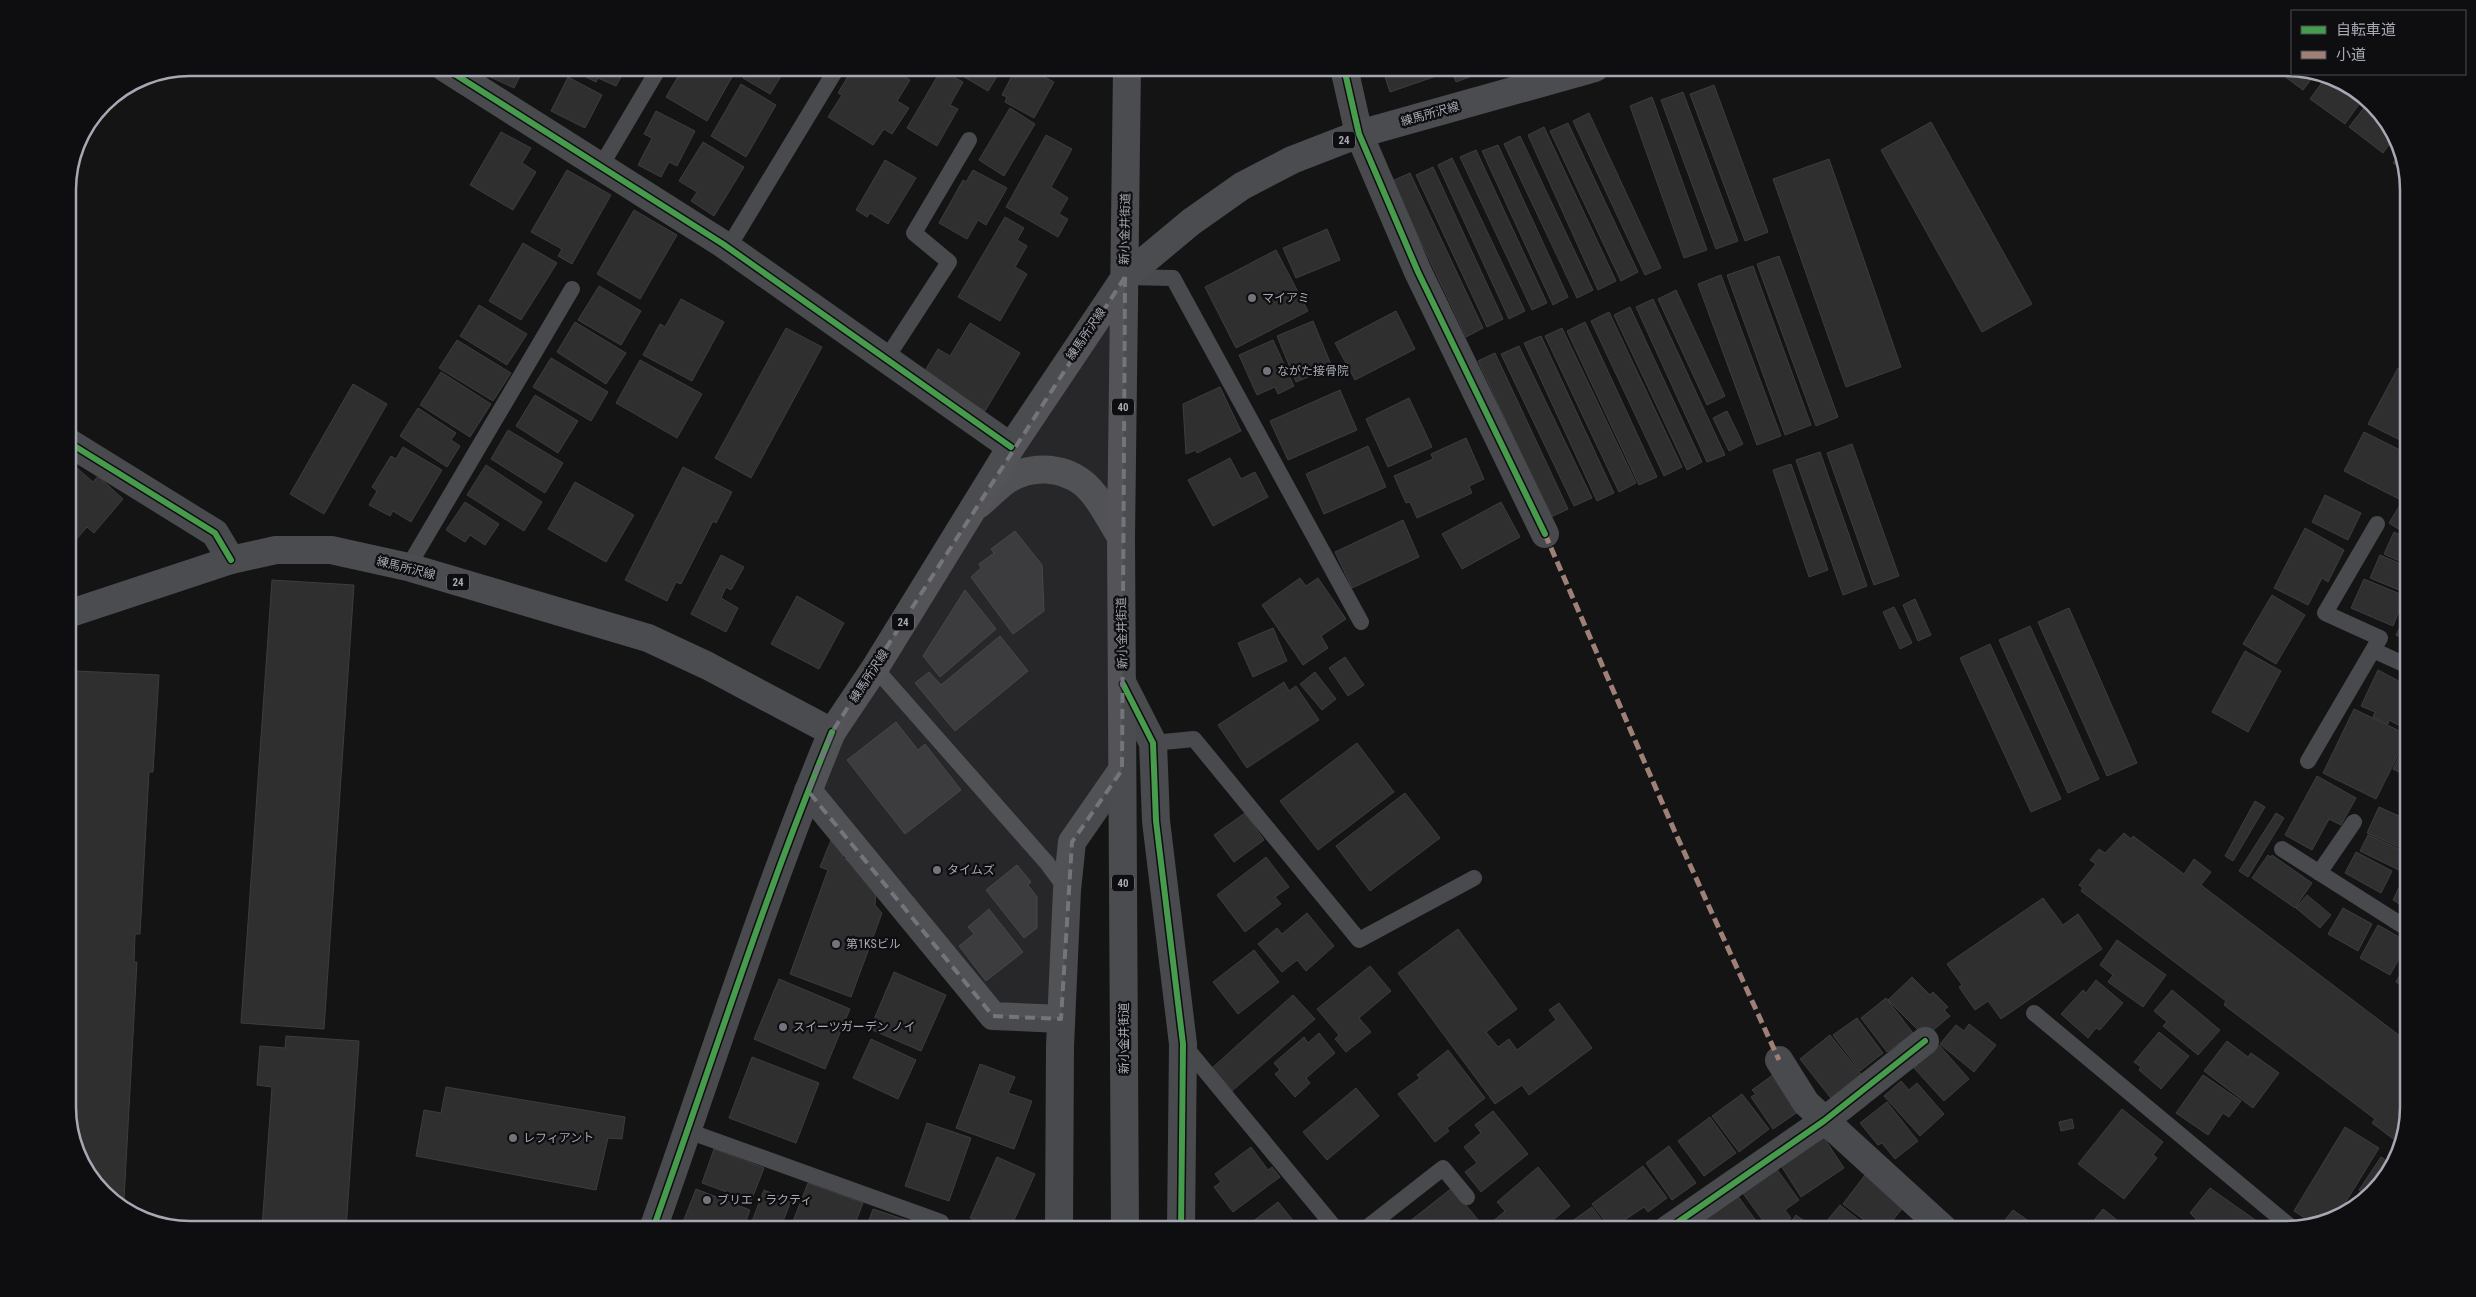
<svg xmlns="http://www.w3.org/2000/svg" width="2476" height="1297" viewBox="0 0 2476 1297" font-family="'Roboto Condensed','Noto Sans JP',sans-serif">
	<rect width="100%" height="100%" fill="#141414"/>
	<path fill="#2f2f30" stroke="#3d3d40" d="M490,68H524L514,88L486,75Z
		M568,68H626L616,86L598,78L596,82Z
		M683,68H716L732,77L707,121L666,97Z
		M749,68H786L770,94L743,78Z
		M853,68H890L910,80L897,101L909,108L892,134L884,129L873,145L828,117L842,95L838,93Z
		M900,68H915L911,74Z
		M949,68H1002L988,91Z
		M1016,68H1027L1054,82L1034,118L1005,102L1007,97L1002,95Z
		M1382,68H1443L1445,73L1390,92Z
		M1451,68H1493L1456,82Z
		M2273,68L2292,69V74H2315L2303,90Z
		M941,70L963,82L950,105L958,109L937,146L907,128Z
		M568,77L602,95L585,128L551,111Z
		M2326,77L2340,80L2362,100L2345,124L2310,99Z
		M741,84L776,105L746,157L711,136Z
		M1714,85L1768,232L1745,241L1690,94Z
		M1683,92L1738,241L1716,249L1661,100Z
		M1652,97L1707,250L1684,258L1630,106Z
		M2367,104L2388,122L2393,139L2383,153L2349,127Z
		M1010,108L1035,124L1004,176L979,160Z
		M656,111L695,131L677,166L669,162L661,177L638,165L652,138L644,134Z
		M1589,113L1661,268L1645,275L1573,121Z
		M1931,122L2032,304L1982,332L1881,150Z
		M1568,123L1638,272L1621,281L1550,131Z
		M1544,127L1616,281L1598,290L1528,135Z
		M501,132L531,148L522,163L536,172L513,210L470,185Z
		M1046,135L1072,149L1051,187L1068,198L1059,214L1068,219L1058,237L1006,207Z
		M1520,136L1593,290L1577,298L1504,144Z
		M703,142L744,167L714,216L691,201L697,192L679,181Z
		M1498,145L1568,297L1553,305L1482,151Z
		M1476,150L1547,303L1532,310L1460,157Z
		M2399,155L2404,170L2393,163Z
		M1452,158L1525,311L1509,319L1438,165Z
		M1829,159L1901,367L1846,387L1773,179Z
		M885,160L916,178L888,224L870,213L867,217L856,210Z
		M1433,167L1503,319L1487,327L1416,175Z
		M567,170L611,195L572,264L558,256L562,249L531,232Z
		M973,170L1007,188L986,225L978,220L967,239L939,223L963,180L966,182Z
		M1410,173L1483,328L1466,337L1392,181Z
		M634,210L677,235L640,299L597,274Z
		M1005,217L1024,228L1017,240L1027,246L1015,267L1027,274L1000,321L958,297Z
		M1327,229L1340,260L1296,278L1283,248Z
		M523,243L557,263L521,320L489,301Z
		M1276,250L1308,311L1236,348L1205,287Z
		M1779,256L1838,417L1816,426L1757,264Z
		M1753,266L1811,425L1785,435L1727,275Z
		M1721,275L1781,436L1757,445L1698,284Z
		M599,286L641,311L621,345L578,320Z
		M1676,290L1725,396L1707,405L1658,299Z
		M681,299L724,322L692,381L643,355L660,324L665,327Z
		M1653,299L1725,455L1707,462L1636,307Z
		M479,305L527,334L507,365L460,336Z
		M1630,307L1702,462L1687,470L1614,315Z
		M1396,311L1415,349L1355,380L1335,343Z
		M1609,312L1682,467L1664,476L1591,321Z
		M1313,321L1332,367L1296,382L1277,336Z
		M575,322L626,353L606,384L557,352Z
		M1585,322L1657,477L1639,485L1567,331Z
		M970,323L1020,353L985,411L923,374L938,349L950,356Z
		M786,328L822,347L751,478L715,458Z
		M1562,328L1636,483L1619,492L1545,336Z
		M1541,336L1614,493L1597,501L1524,343Z
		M457,340L511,373L493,401L439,368Z
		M1273,340L1294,386L1278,394L1275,387L1257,395L1239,355Z
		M1519,346L1592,498L1574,506L1501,354Z
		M1495,353L1568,509L1551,517L1478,361Z
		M551,358L608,392L591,421L533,387Z
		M640,360L702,394L677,438L616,403Z
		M2398,368L2408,373V433L2404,442L2368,424Z
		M441,372L491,404L470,437L420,405Z
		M353,384L387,404L324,514L290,494Z
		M1220,387L1241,431L1197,453L1196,450L1186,454L1183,404Z
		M1340,390L1357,430L1288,460L1270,421Z
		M535,395L578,421L558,453L516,426Z
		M1409,398L1432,447L1388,467L1366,419Z
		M418,408L456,433L451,440L460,446L447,467L400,436Z
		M1727,411L1743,444L1729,451L1713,418Z
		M508,430L563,463L545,493L491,459Z
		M2364,432L2406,453L2401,462L2408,465V485L2401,500L2344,471Z
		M1466,438L1484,479L1469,486L1472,493L1417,518L1410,502L1406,503L1394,476L1433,459L1431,454Z
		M1852,444L1899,576L1874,585L1827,453Z
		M1368,446L1386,487L1324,514L1306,474Z
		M403,447L442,470L411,522L393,511L390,516L369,505L377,491L372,487L391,456L396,459Z
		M1820,452L1867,586L1843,595L1796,460Z
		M1230,458L1241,479L1255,472L1268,497L1213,526L1188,480Z
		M1791,464L1828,570L1809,577L1773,470Z
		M486,465L542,502L524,531L467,495Z
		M683,467L732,492L716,523L713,521L681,584L676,582L667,601L625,580Z
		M77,468L93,482L98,476L123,499L94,533L87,527L68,549V479Z
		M575,482L634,515L606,562L548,529Z
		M2325,495L2361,513L2348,540L2312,522Z
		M2403,500L2408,503V535L2389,523Z
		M465,502L499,524L485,545L470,535L465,542L446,530Z
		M1501,502L1520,537L1462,569L1442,534Z
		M1403,520L1419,557L1352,588L1335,552Z
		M2305,528L2344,550L2328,582L2322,578L2308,605L2274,588Z
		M1015,531L1042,565L1044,611L1013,634L971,577L981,568L979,564L994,553L991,549Z
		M2394,532L2408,538V565L2384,554Z
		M721,555L744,567L731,590L726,587L721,598L738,608L726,632L691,614Z
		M2380,555L2408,567V581L2404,592L2370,578Z
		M1300,578L1306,586L1318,578L1346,619L1321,636L1328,648L1303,665L1262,605Z
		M2364,579L2405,596L2393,626L2351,608Z
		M272,580L354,585L324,1029L241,1023Z
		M965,590L996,629L940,677L923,656Z
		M2272,595L2305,615L2276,664L2243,644Z
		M797,596L844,623L819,669L771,644Z
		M1915,599L1931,635L1918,641L1903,605Z
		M1894,607L1912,643L1900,649L1883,612Z
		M2069,608L2137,763L2107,776L2038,622Z
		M2408,611V641L2396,635Z
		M2030,626L2099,779L2068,793L1999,640Z
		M1273,628L1287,661L1253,677L1238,643Z
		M1000,636L1028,671L955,731L915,683L929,672L941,685Z
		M1990,644L2061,799L2031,812L1960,658Z
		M2245,651L2281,671L2248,732L2212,712Z
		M1345,657L1364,685L1348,696L1329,668Z
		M2378,670L2408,686V715L2402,727L2389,720L2388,724L2373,717L2375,712L2361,706Z
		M77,671L159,675L153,772H149L140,934H135L134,962H137L124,1200L116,1199L88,1175L68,1115V766H71Z
		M1315,672L1336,699L1322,710L1300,684Z
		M1284,682L1289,691L1296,686L1319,720L1247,768L1218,725Z
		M2354,709L2408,735L2376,799L2323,773Z
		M896,722L918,750L925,744L961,790L905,834L847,760Z
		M2408,738V787L2404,785L2408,777L2393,769Z
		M1357,743L1394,792L1318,850L1280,801Z
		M2317,776L2356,798L2341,825L2329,819L2312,850L2285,835Z
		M1405,793L1440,838L1370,891L1336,846Z
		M2255,801L2265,807L2233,861L2225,856Z
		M2379,807L2408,820V851L2367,833Z
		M1245,813L1264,840L1234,862L1214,835Z
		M2276,813L2284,818L2248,877L2239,871Z
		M2124,833L2131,839L2133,836L2184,874L2194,859L2211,872L2201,885L2408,1042V1106L2400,1144L2372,1123L2375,1119L2224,1005L2226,1001L2081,891L2083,888L2079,885L2096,864L2090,860L2099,849L2105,853Z
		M2368,835L2408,853V862L2403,872L2360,851Z
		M832,838L844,853L842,858L858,865L876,889L875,905L882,913L851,997L790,974L828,870L820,867Z
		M2356,852L2392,871L2381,893L2345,873Z
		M2268,855L2271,857L2272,855L2312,883L2295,908L2252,878Z
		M1266,857L1289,887L1275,897L1281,904L1245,932L1217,895Z
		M1017,865L1031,882L1028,885L1037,897V928L1024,938L986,890Z
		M2408,869V909L2393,900Z
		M2307,895L2331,915L2320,928L2296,908Z
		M2043,898L2063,925L2078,914L2102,949L2001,1019L1988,1001L1975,1010L1959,987L1962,985L1947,964Z
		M2343,908L2372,924L2358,951L2328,934Z
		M989,909L1023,952L986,981L959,946L974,934L968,927Z
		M1307,913L1334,946L1306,971L1297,960L1282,972L1258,944L1277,928L1282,934Z
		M2378,925L2408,942L2390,975L2360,958Z
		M1458,929L1517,1009L1486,1032L1498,1047L1509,1039L1517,1050L1556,1020L1549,1010L1559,1003L1592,1048L1529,1095L1522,1085L1495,1104L1398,973Z
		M2117,940L2166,975L2143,1007L2108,982L2113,975L2100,965Z
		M1254,950L1279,982L1238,1014L1213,982Z
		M2408,960V989L2396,982Z
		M1370,966L1391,991L1359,1018L1371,1032L1346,1052L1335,1039L1339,1035L1317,1009Z
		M894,972L946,995L921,1051L870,1029Z
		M1912,977L1930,995L1933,992L1948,1007L1944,1010L1950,1016L1931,1032L1921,1033L1888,1000Z
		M779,979L850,1009L825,1069L754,1039Z
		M2096,980L2123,1003L2100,1030L2096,1028L2088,1038L2061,1014L2083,990L2086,993Z
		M2172,990L2220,1030L2198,1055L2163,1026L2167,1022L2154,1011Z
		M1293,995L1315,1019L1232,1091L1212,1068Z
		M1886,998L1913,1033L1887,1052L1861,1018Z
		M1857,1018L1883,1053L1860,1071L1833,1035Z
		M1969,1024L1996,1045L1974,1072L1940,1044L1956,1025L1964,1031Z
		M2159,1032L2189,1056L2161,1089L2139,1070L2141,1067L2134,1062Z
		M1319,1033L1335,1053L1306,1078L1310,1083L1295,1097L1275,1074L1280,1070L1274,1063L1304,1037L1308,1043Z
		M1830,1035L1864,1078L1834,1102L1800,1059Z
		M286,1036L359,1041L346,1229H241V1226L262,1228L272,1087L257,1085L260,1046L285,1048Z
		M871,1039L916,1060L898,1099L853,1078Z
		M2227,1041L2248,1057L2251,1053L2279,1073L2253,1108L2204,1071Z
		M1939,1045L1969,1079L1944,1101L1914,1068Z
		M1448,1050L1485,1098L1447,1128L1449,1131L1435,1142L1398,1094L1420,1078L1417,1075Z
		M752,1057L819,1083L796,1143L729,1118Z
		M980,1064L1015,1077L1008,1093L1032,1101L1014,1149L956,1128Z
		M1777,1072L1802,1109L1773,1129L1751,1097L1756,1094L1752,1090Z
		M2203,1075L2241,1101L2229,1117L2223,1113L2208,1135L2176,1113Z
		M1901,1081L1909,1090L1917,1083L1944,1114L1920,1136L1884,1096Z
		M446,1087L625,1117L622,1139L608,1138L596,1190L416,1156L424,1110L441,1113Z
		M1356,1088L1379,1116L1327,1160L1303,1132Z
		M1742,1094L1769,1129L1739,1152L1712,1116Z
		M1887,1102L1918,1141L1895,1159L1882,1143L1878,1145L1860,1123Z
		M2122,1109L2163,1142L2153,1155L2157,1158L2124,1199L2078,1164Z
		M1493,1111L1528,1154L1481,1192L1465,1172L1477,1163L1464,1147L1481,1133L1475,1125Z
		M1710,1117L1736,1153L1704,1176L1678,1141Z
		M2072,1119L2074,1128L2061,1131L2059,1122Z
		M927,1123L971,1138L949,1201L905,1186Z
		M2345,1127L2379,1148L2339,1213L2311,1222L2294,1211Z
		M1822,1135L1844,1168L1801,1197L1780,1164Z
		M1669,1146L1696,1183L1672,1200L1646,1163Z
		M1251,1147L1268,1170L1272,1167L1280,1177L1233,1212L1214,1187L1221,1182L1215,1174Z
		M714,1149L764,1168L751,1201L702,1183Z
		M997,1157L1035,1174L1010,1229H996L970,1218Z
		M2381,1157L2393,1165L2366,1195L2359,1190Z
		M1643,1166L1667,1198L1648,1212L1644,1207L1611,1229L1592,1204Z
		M1538,1167L1570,1206L1542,1229H1498L1492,1222L1505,1211L1497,1202Z
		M1776,1168L1799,1200L1785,1210L1791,1218L1774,1229H1769L1742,1192Z
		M1865,1175L1904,1206L1886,1229H1876L1843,1204Z
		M808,1183L863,1203L853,1229H790Z
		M1452,1188L1483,1226L1479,1229H1400Z
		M2210,1188L2268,1229H2189L2196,1219L2190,1213Z
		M696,1189L750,1210L743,1229H702L683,1222Z
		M764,1190L791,1201L780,1229H749Z
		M1737,1195L1762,1229H1705L1700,1222Z
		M1278,1202L1300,1229H1243Z
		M1840,1205L1870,1229L1821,1228Z
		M1592,1207L1608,1229H1561Z
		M873,1209L921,1225L919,1229H866Z
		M2103,1209L2128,1229H2083L2085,1226L2088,1228Z
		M2013,1210L2040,1229H1998Z
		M1796,1215L1815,1229H1786Z"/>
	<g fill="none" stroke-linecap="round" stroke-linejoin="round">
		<path stroke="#494a4d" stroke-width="16" d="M601,166L659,68
			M728,248L837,68
			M1125,277L1173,278L1361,622
			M886,359L949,262L914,233L969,140
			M408,567L572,289
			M2373,650L2408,666
			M875,668L1047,863L1067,890
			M1153,743L1194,739L1359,940L1474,878
			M2308,761L2380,638L2325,613L2377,524
			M2282,849L2408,929
			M2319,873L2354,822
			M2034,1013L2292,1228
			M1183,1044L1336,1229
			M688,1131L941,1222L939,1229
			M1365,1229L1443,1168L1467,1197"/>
		<path stroke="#494a4d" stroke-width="28" d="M445,68L723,244L1011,447
			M1344,68L1359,134L1418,272L1545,534
			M68,442L215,533L231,560
			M978,505C988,497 997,487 1007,480C1031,465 1061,466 1083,483C1099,496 1110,520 1121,537
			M1123,684L1153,743L1156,821L1183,1044L1181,1229
			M808,791L993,1016L1061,1019
			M1779,1060L1806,1103L1944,1229
			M1059,1229L1060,1046L1067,890L1072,842L1122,770
			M1668,1229L1824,1121L1925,1041"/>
		<path stroke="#494a4d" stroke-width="28" d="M653,1229C712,1063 765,894 832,732"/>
		<path stroke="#4b4c4f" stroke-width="28" d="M68,614L231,560L276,550H331L408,567L648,638L708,666L832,732L875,668L1011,447L1125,277L1191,222L1242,186L1292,160L1359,134L1595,68
			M1125,1229L1121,537L1127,68"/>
		<path stroke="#9e8076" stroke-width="5" stroke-dasharray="10 5" stroke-linecap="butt" d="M1545,534L1675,832L1779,1060"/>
		<defs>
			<path id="cycleway" d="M445,68L723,244L1011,447
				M1344,68L1359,134L1418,272L1545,534
				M68,442L215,533L231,560
				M1123,684L1153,743L1156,821L1183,1044L1181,1229
				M653,1229C712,1063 765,894 832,732
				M1668,1229L1824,1121L1925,1041"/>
		</defs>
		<use href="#cycleway" stroke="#0e0e10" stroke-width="9"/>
		<use href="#cycleway" stroke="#469c4c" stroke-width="6"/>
	</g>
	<path fill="#73757c" fill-opacity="0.2" stroke="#73757c" stroke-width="4" stroke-dasharray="10 6" stroke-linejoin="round" d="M1125,277L1122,770L1072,842L1061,1019L993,1016L808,791L832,732Z"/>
	<g fill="#73757c" stroke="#0e0e10" stroke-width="2">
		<circle cx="1252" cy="298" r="5"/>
		<circle cx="1267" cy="371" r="5"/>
		<circle cx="937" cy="870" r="5"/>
		<circle cx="836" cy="944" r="5"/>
		<circle cx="783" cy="1027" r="5"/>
		<circle cx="513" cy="1138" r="5"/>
		<circle cx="707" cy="1200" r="5"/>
	</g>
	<g text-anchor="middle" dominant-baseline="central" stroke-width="4.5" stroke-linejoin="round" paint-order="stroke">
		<g fill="#0e0e10" stroke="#787a83" stroke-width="1">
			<rect x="1333" y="131.5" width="22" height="17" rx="4"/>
			<rect x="1112" y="398.5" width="22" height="17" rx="4"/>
			<rect x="447" y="573.5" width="22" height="17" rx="4"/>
			<rect x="892" y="613.5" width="22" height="17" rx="4"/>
			<rect x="1112" y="874.5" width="22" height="17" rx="4"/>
		</g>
		<g font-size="11" font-weight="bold" fill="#a6a9b4">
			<text x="1344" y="140">24</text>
			<text x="1123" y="407">40</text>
			<text x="458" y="582">24</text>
			<text x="903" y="622">24</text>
			<text x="1123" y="883">40</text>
		</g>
		<g font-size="12" fill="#a6a9b4" stroke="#0e0e10">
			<text transform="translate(1430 114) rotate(-16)">練馬所沢線</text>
			<text transform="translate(1125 229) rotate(-89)">新小金井街道</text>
			<text transform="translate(1086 334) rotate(-56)">練馬所沢線</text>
			<text transform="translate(406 568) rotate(14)">練馬所沢線</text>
			<text transform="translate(1122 633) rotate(-91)">新小金井街道</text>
			<text transform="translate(869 676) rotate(-57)">練馬所沢線</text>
			<text transform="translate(1124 1038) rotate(-90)">新小金井街道</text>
		</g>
		<g font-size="12" fill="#a6a9b4" stroke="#0e0e10" text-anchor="start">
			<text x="1262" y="298">マイアミ</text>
			<text x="1277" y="371">ながた接骨院</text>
			<text x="947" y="870">タイムズ</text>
			<text x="846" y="944">第1KSビル</text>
			<text x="793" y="1027">スイーツガーデン ノイ</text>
			<text x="523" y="1138">レフィアント</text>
			<text x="717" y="1200">ブリエ・ラクティ</text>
		</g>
	</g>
	<path d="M0 0H2476V1297H0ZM190 76H2286A114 114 0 0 1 2400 190V1107A114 114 0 0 1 2286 1221H190A114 114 0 0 1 76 1107V190A114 114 0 0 1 190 76Z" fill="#0e0e10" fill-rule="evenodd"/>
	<path fill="none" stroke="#a6a9b4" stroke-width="2.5" d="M190 76H2286A114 114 0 0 1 2400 190V1107A114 114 0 0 1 2286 1221H190A114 114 0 0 1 76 1107V190A114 114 0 0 1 190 76Z"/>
	<rect x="2291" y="10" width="175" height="65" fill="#0e0e10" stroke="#4b4c52"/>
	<rect x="2301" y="26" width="25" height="8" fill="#469c4c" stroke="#4b4c52"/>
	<text x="2336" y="35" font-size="15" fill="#a6a9b4">自転車道</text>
	<rect x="2301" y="51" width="25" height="8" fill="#9e8076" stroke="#4b4c52"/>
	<text x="2336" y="60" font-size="15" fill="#a6a9b4">小道</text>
</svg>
